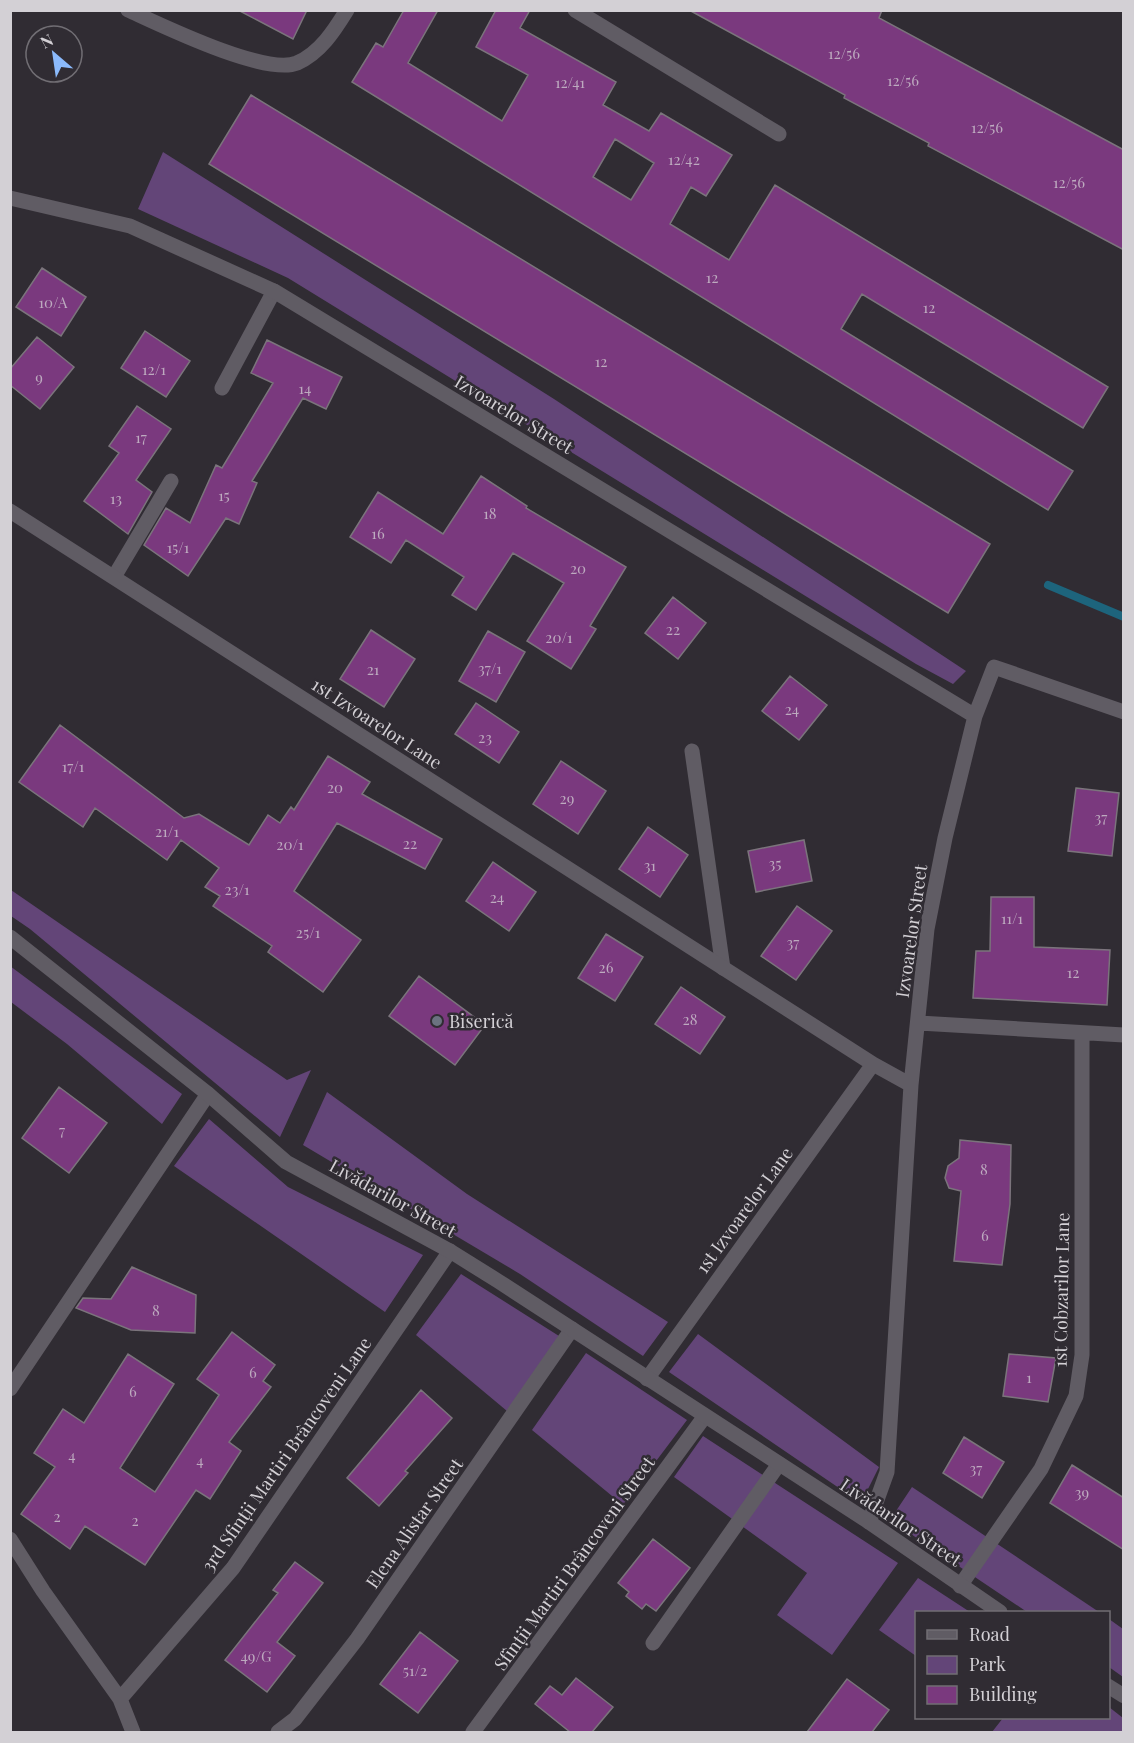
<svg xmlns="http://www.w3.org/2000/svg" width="1134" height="1743" viewBox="0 0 1134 1743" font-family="'Playfair Display',serif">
	<rect width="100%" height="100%" fill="#302c33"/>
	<path fill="#634578" d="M163,152L554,399L966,671L953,684L916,664L288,278L138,209Z
		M11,890L287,1080L311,1070L280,1137L30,929L11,916Z
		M10,966L182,1094L162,1124L67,1044L11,1002Z
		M327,1092L467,1194L668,1322L643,1356L520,1274L303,1145Z
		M209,1119L288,1187L423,1255L385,1312L174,1166Z
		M461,1274L559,1336L507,1411L416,1335Z
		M698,1334L879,1467L861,1503L669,1372Z
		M586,1353L687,1420L623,1505L532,1430Z
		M703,1436L898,1563L832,1655L777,1615L807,1573L674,1477Z
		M912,1487L1099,1612H1027L890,1520Z
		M918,1578L970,1612H916V1656L879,1630Z
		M1109,1619L1123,1629V1677L1109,1667Z
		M1109,1707L1123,1718V1732H992L1003,1718H1108Z"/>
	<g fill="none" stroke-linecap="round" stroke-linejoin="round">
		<path stroke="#1d647c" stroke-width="8" d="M1048,585L1124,617"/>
	</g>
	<path fill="#7a397e" stroke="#7b747c" stroke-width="1.5" fill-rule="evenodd" d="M238,10H307L293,39Z
		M404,10H438L408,63L502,121L528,75L476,47L496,10H530L520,28L616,82L603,105L649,131L661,113L732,155L706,196L691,187L670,224L729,260L775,185L1108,387L1083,428L862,294L841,329L1073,471L1048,510L352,82L376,43L383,47ZM615,139L654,163L631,200L593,177Z
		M689,10H882L879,18L1124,150V250L928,146L929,143L844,98L845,95Z
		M251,95L990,544L948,613L209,164Z
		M42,268L86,297L61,336L16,307Z
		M145,331L190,361L166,397L121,368Z
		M37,337L74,367L40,409L10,385V369Z
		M267,340L342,377L326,409L303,398L252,481L257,483L239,524L226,518L188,576L144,545L166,508L190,523L216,465L222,468L273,383L251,373Z
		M137,406L171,429L136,480L152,492L128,534L84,501L119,453L109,446Z
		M481,476L527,506L526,508L626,567L590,626L596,629L571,669L527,641L564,583L513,553L476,610L452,595L464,577L406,540L391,563L350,537L378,492L443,534Z
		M673,597L706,623L678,659L645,633Z
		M371,630L415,659L384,707L340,679Z
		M488,631L525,652L496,702L459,681Z
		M790,676L827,705L799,740L762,711Z
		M476,703L519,732L499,763L455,734Z
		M60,725L184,818L199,814L249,845L268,815L280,823L291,807L294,810L328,756L370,782L362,794L442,839L425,869L337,823L294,891L361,940L323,992L268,952L272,946L213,906L220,896L205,887L219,868L181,840L167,860L95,808L83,827L19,782Z
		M561,761L606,791L578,834L533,804Z
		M1076,788L1119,793L1112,856L1068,851Z
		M648,827L688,855L660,897L619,869Z
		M804,840L812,881L756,892L748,851Z
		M493,862L536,892L509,931L466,901Z
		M991,897H1034V947L1110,950L1107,1005L973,998L976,951H990Z
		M797,906L832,931L796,980L761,956Z
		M606,934L643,957L615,1001L578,978Z
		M419,976L485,1025L455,1065L389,1016Z
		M681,987L725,1017L700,1054L655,1024Z
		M59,1087L107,1123L69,1173L22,1138Z
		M960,1140L1011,1145L1010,1204L1002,1265L954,1261L961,1191L949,1188L945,1178L948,1166L959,1158Z
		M132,1267L196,1295L195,1333L131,1330L76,1308L83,1298L111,1299Z
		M232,1332L275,1365L263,1381L271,1387L229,1442L241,1451L210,1499L196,1490L145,1565L85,1526L70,1549L21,1514L55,1467L34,1453L63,1409L84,1423L128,1354L174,1384L120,1468L155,1492L219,1395L197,1379Z
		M1009,1354L1056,1358L1048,1402L1003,1396Z
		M421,1390L452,1418L405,1471L408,1473L379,1506L347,1478Z
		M964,1437L1004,1462L982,1498L943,1473Z
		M1072,1465L1124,1498V1550L1050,1503Z
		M653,1539L690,1568L656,1611L646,1604L642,1609L626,1596L629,1592L618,1583Z
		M295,1562L323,1583L277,1642L295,1656L267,1692L225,1660L278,1593L273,1590Z
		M420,1632L458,1661L418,1713L380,1684Z
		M576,1678L613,1707L592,1732H570L535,1704L550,1686L562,1695Z
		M847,1679L889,1710L872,1732H807Z"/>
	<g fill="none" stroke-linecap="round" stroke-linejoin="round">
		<path stroke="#605c64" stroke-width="15" d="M222,388L274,291
			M114,577L171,481
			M692,751L723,968
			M653,1643L779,1464"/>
		<path stroke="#605c64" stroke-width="15" d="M128,10C161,25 265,76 297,63C320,53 334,31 347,10
			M575,10L779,134
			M10,198L130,226L274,291L975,716
			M10,511L873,1064L911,1085
			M919,1023L1124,1035
			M647,1379L873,1064
			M10,1389L208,1094
			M869,1522L887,1472L911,1085L927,929L945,838L975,716L994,667L1124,712
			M10,1539L43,1591L120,1699L133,1732
			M960,1586L1041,1469L1076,1396L1082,1355V1034
			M120,1699L233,1568L450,1251
			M278,1732L295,1719L357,1639L572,1329
			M473,1732L705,1416"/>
		<path stroke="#605c64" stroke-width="15" d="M10,937L208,1094L286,1162L450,1251L498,1281L869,1522L1000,1612
			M1108,1686L1124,1696"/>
	</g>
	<circle fill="#6b7280" stroke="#302c33" stroke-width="2" cx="437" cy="1021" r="6"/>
	<g text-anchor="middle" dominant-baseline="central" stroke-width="5" stroke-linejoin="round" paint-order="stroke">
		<g font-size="15" fill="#bdaabf">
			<text x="844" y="53">12/56</text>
			<text x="903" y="80">12/56</text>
			<text x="570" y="82">12/41</text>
			<text x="987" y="127">12/56</text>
			<text x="684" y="159">12/42</text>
			<text x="1069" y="182">12/56</text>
			<text x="712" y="277">12</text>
			<text x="53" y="302">10/A</text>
			<text x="929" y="307">12</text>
			<text x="601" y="361">12</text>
			<text x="154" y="369">12/1</text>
			<text x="39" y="377">9</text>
			<text x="305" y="388">14</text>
			<text x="141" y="437">17</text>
			<text x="224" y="495">15</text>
			<text x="116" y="498">13</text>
			<text x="490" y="513">18</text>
			<text x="378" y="533">16</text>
			<text x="178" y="547">15/1</text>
			<text x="578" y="568">20</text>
			<text x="673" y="629">22</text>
			<text x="559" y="637">20/1</text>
			<text x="490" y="668">37/1</text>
			<text x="373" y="669">21</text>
			<text x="792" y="709">24</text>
			<text x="485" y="737">23</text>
			<text x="73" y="766">17/1</text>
			<text x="335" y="787">20</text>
			<text x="567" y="798">29</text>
			<text x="1101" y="817">37</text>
			<text x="167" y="831">21/1</text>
			<text x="410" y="843">22</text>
			<text x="290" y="844">20/1</text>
			<text x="775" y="863">35</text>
			<text x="650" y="865">31</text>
			<text x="237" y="889">23/1</text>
			<text x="497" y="897">24</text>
			<text x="1012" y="918">11/1</text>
			<text x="308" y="932">25/1</text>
			<text x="793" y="942">37</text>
			<text x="606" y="967">26</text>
			<text x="1073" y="972">12</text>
			<text x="690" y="1019">28</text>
			<text x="62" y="1130">7</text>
			<text x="984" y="1169">8</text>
			<text x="985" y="1235">6</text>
			<text x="156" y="1310">8</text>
			<text x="253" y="1372">6</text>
			<text x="1029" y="1377">1</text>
			<text x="133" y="1391">6</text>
			<text x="72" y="1455">4</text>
			<text x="200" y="1460">4</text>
			<text x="976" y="1468">37</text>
			<text x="1082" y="1492">39</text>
			<text x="57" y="1516">2</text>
			<text x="135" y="1520">2</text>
			<text x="256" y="1656">49/G</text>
			<text x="415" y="1670">51/2</text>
		</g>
		<g font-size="18" fill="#d3d0d5" stroke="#302c33">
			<text transform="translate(514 414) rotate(31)">Izvoarelor Street</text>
			<text transform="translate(377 723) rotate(33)">1st Izvoarelor Lane</text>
			<text transform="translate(911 931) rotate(-82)">Izvoarelor Street</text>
			<text transform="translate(393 1198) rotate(29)">Livădarilor Street</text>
			<text transform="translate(744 1210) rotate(-54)">1st Izvoarelor Lane</text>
			<text transform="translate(1061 1290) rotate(-89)">1st Cobzarilor Lane</text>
			<text transform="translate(286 1454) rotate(-55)">3rd Sfinții Martiri Brâncoveni Lane</text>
			<text transform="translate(901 1522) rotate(34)">Livădarilor Street</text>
			<text transform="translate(414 1523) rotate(-55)">Elena Alistar Street</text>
			<text transform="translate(574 1563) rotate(-54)">Sfînții Martiri Brâncoveni Street</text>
		</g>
		<g font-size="18" fill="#d3d0d5" stroke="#302c33" text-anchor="start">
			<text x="449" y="1021">Biserică</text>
		</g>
	</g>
	<rect width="1134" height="1743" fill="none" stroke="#d3d0d5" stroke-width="24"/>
	<rect x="915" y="1611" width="195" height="108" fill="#302c33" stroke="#716e74" stroke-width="1.5"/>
	<rect x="927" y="1630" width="30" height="9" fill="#605c64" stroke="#716e74" stroke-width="1.5"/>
	<text x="969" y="1641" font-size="18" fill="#d3d0d5">Road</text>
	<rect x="927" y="1656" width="30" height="18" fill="#634578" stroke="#716e74" stroke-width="1.5"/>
	<text x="969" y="1671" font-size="18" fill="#d3d0d5">Park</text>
	<rect x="927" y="1686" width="30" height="18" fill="#7a397e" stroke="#716e74" stroke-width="1.5"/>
	<text x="969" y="1701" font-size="18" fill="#d3d0d5">Building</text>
	<g transform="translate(54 54) rotate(331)"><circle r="28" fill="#302c33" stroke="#716e74" stroke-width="1.5"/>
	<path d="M0-4.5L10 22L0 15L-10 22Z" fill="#8bbafc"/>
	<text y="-9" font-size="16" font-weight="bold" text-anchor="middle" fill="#d3d0d5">N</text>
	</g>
</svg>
